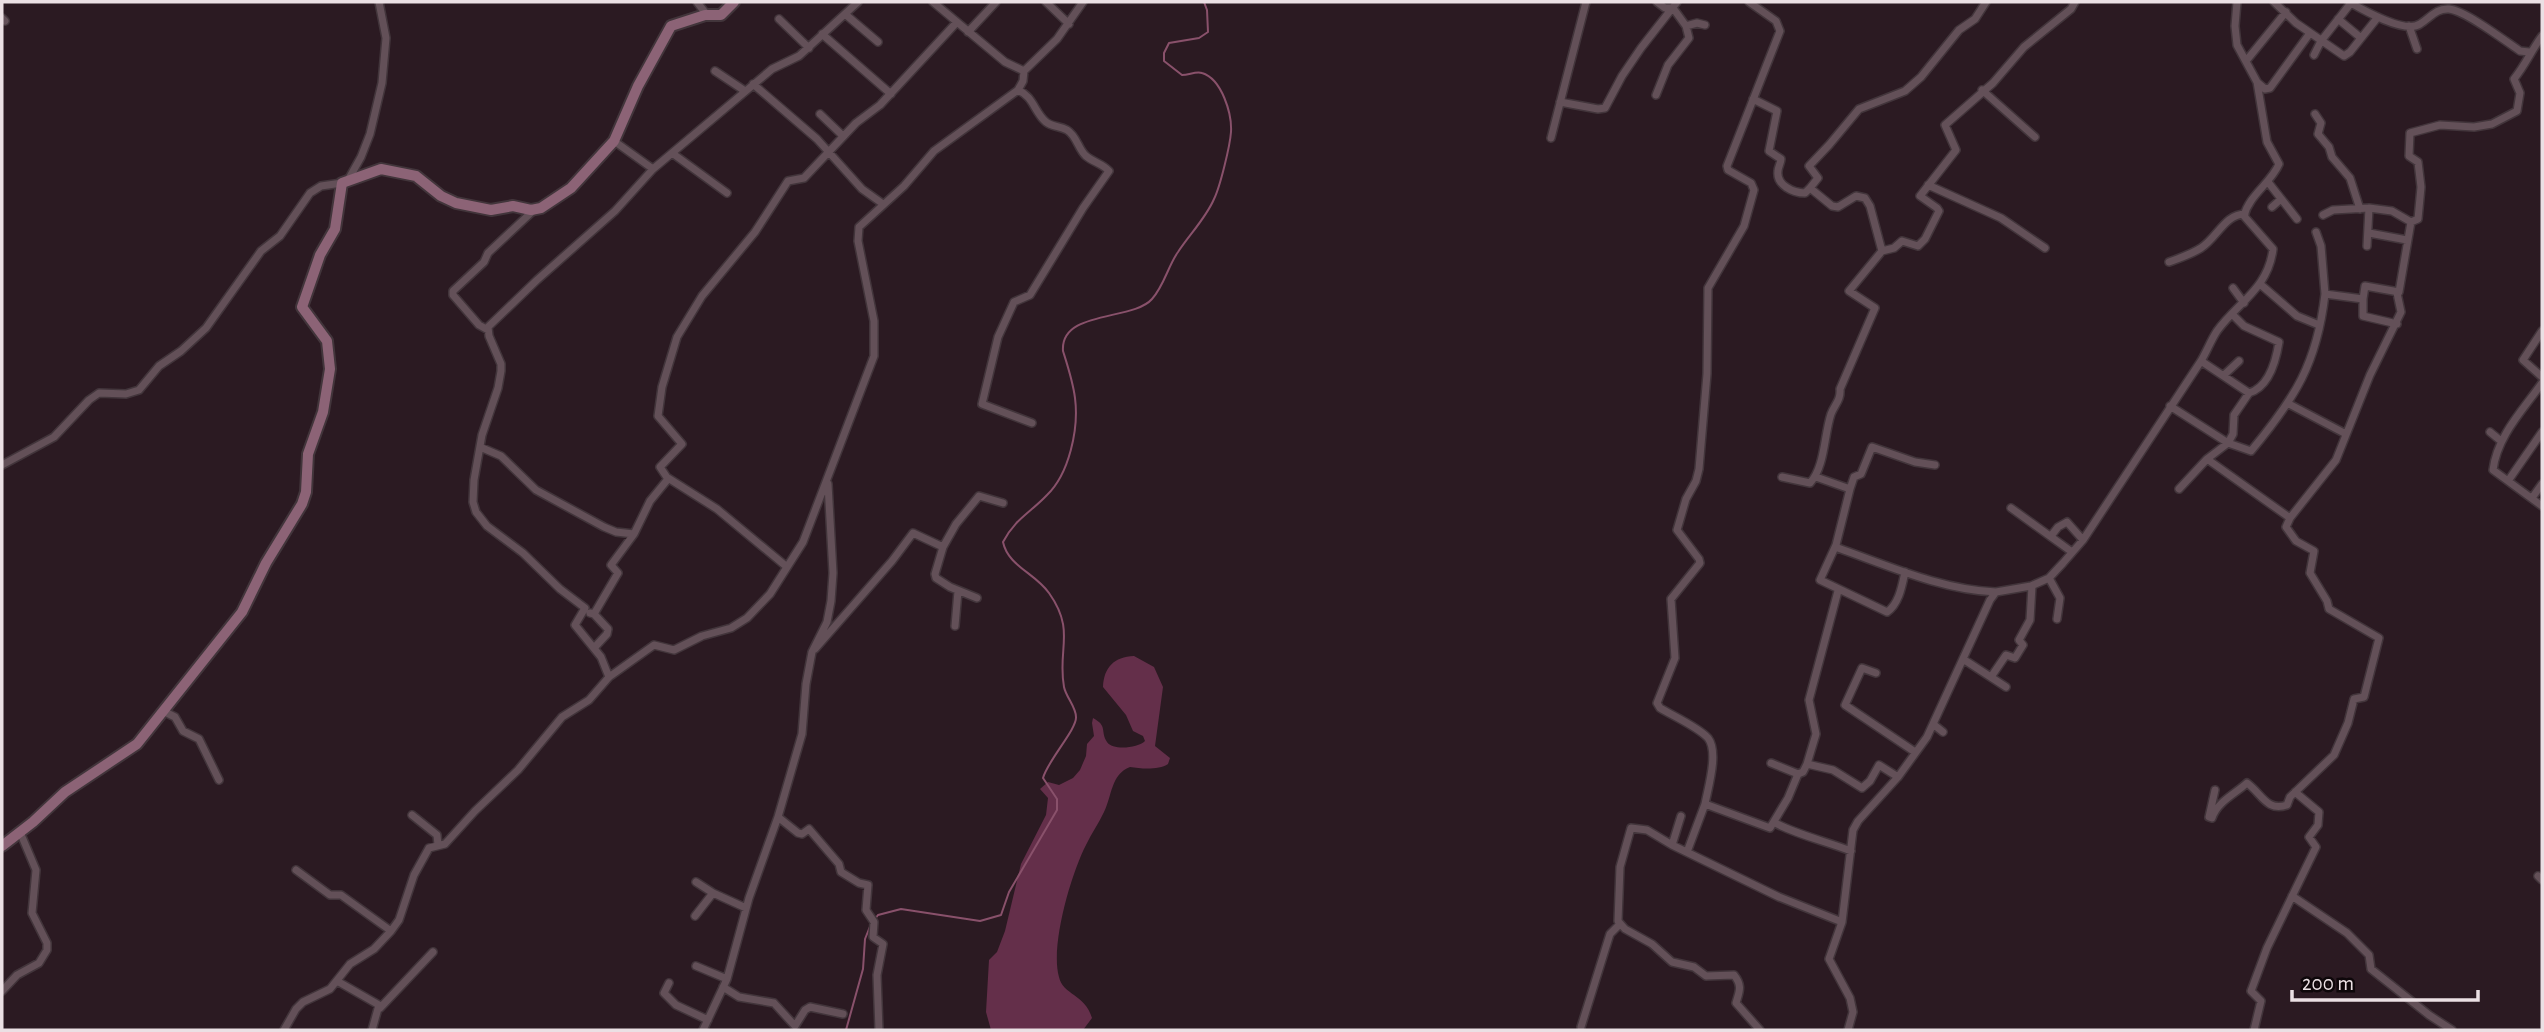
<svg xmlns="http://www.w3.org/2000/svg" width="2544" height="1032" viewBox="0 0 2544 1032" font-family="'Alegreya Sans',sans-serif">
	<rect width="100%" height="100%" fill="#2b1a22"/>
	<path fill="#642f4a" d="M1134,656L1154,667L1163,687L1155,746L1170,758L1168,764C1159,770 1142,769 1130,767C1111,774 1112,796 1104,812C1099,823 1091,834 1086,845C1071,874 1050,946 1059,977C1063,995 1085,994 1092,1018L1083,1030H991L986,1012L989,960L997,952L1005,931L1021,864L1046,815L1048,798L1040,789L1048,782L1059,785L1073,778L1080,770L1086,756L1087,744L1094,736L1092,723L1093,718C1108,726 1100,731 1107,742C1113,751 1138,748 1145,741L1143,736L1133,731L1126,715L1103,687C1104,667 1114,657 1134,656Z"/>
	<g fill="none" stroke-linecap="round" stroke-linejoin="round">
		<path stroke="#89516b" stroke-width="2" d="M875,919L878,915L901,909L980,921L1001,915L1009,892L1057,810V799L1043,778C1048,760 1077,729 1076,717C1076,707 1066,697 1064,687C1057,649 1076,631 1049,593C1035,573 1008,566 1003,542C1015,519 1030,513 1047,495C1069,474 1079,429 1075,398C1073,382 1068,367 1063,351C1060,310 1133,321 1152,299C1164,286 1168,266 1178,252C1189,235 1206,218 1214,199C1220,187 1230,146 1231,132C1232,114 1222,79 1202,73C1196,71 1189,75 1182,75L1164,61V53L1169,43L1199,38L1208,32L1207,10L1204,2
			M846,1030L863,969L865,939L871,924"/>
		<defs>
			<path id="street" d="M697,2L707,15
				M933,2L1005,62L1024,71L1057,39L1083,2
				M1046,2L1069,24
				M2274,2L2296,23L2344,56L2350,52L2378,17
				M2349,2C2363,10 2405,34 2420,24C2430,18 2436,8 2449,9C2466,11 2504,40 2520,51L2529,52
				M845,14L878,42
				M2,18L5,21
				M779,19L809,48
				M2338,19L2361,38
				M1686,26L1697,23L1705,25
				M2409,26L2417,49
				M968,32L996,2
				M822,34L891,94
				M2314,55L2321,41L2351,3
				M2246,61L2286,12
				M715,71L745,91
				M2258,83L2265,89L2270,88L2310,33
				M753,84L817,139L862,189L883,204
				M1018,90C1034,97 1034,112 1046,122C1052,127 1060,126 1067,130C1077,136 1078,149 1086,156C1093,162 1103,164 1109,171L1083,208L1030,295L1014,302L998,337L982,404L1032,423
				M1982,90L2035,137
				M1656,95L1668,65L1689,38L1686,26L1673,8H1665L1657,2
				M1753,99L1777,111L1769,151L1781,159C1781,163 1778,167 1778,171C1776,185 1793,193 1805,193L1810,188
				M1560,102L1598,109L1605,108L1622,76L1641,48L1677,2
				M820,114L843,136
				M2315,114L2321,123L2318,134L2329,147L2332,157L2350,178L2360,209
				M1551,138L1586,2
				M614,141L653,169L772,69L799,56L858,2
				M672,153L727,193
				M347,182L361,157L370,134L382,83L386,38L379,2
				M2268,182L2297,219
				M1928,185L2001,218L2045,248
				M2272,207L2281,199
				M2323,215L2333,210L2369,208L2367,246
				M2411,222L2418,219L2421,187L2418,162L2409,156L2410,133L2440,125L2474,127L2492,124L2517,111L2520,93L2514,79C2526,64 2531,51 2542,36
				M2316,232L2321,246L2325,294
				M2369,233L2407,240
				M1882,251L1894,248L1902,241L1918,246L1925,239L1939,211L1937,208L1920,196L1956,150L1945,125L1993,83L2024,47L2071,9L2075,2
				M2169,262C2180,258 2192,254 2201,248C2217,238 2225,214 2245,214
				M2260,284L2297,316L2319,325
				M2233,288L2244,303
				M2363,299L2365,286L2399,292L2411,222L2392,211L2369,208
				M2232,314L2244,326L2279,342C2276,361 2269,387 2249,393
				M488,330L479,325L453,295V291L484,262L488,253L535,209
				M2542,331L2523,360L2542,377
				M2224,375L2239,361
				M2542,383C2523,410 2497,436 2493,470L2542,506
				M2289,404L2346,434
				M2170,406L2228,443L2251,451C2295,398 2317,364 2325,294L2363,299V316L2397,324
				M2490,432L2501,441
				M480,447L501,456L536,490L604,527L616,532L634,534L650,501L668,479L660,467L682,444L658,416L662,387L677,337L702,296L755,232L788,181L804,178L856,123L880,105L957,22
				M2207,459L2290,518L2286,527L2296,541L2314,551L2310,573L2327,601L2329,609L2379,638L2364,697L2354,699L2348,723L2334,755L2290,797L2287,805C2267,812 2262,794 2247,783C2235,794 2217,802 2212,818L2209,817L2215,790
				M2,465L54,437L89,400L99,393L126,394L139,390L159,366L181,351L206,328L261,251L280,236L310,193L321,186L342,183
				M1782,477L1810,483C1825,467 1824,435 1831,414C1835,404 1841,400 1840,389L1875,308L1849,291L1882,251L1870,206L1865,198L1856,196L1838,207L1832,206L1810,188L1818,178L1809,166L1829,145L1859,109L1905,91L1921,77L1959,30L1975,19L1986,2
				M1816,477L1850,489L1836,545L1838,548C1889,566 1942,590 1996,592
				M668,478L717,509L787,567
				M2508,481L2542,432
				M1850,489L1854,477L1861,474L1872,447L1915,462L1935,465
				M2179,489L2207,459L2228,443L2233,434L2234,415L2249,393L2201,361
				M2532,498L2542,484
				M2011,508L2072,552
				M2290,518L2336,460L2370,375L2401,312L2397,293
				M2051,536L2058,527L2067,522L2083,540
				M1836,545L1820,580L1887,612C1899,604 1902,586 1905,572
				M943,547L935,574L936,578L950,587L977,598
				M2049,578L2060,598L2057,619
				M590,613L594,614L608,629L607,634L594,648
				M594,614L618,573L611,565L634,534
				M955,626L958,591
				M815,649L892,561L913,533L943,547L956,524L979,496L1003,503
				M1963,659L2006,687
				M1876,673L1862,668L1845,705L1915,752
				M609,677L601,657L575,625L585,608L560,589L523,553L487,526L476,512L473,502L474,480L482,435L498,388L501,371V364L489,336L488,327L537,280L615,211L653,169
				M1991,677L2006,655L2015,658L2023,645L2019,640L2030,620L2032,586
				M163,711L175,717L183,731L199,739L219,780
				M1933,724L1943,732
				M1771,763L1798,774
				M1807,764L1816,734L1809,700L1838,591
				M1705,804C1708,788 1719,752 1708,738C1698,727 1673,716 1660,708L1657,703L1675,658L1671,599L1700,563L1699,559L1677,530L1686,499L1696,481L1699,469L1707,374L1708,288L1744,226L1754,190L1751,183L1728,170L1727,166L1780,31L1776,21L1749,2
				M412,815L437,835L438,845
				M1681,816L1672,845L1779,897L1842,922
				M778,817L798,833L802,834L809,829L839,864L841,872L859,883L868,885L866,910L874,922L873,937L883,944L877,975L879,1030
				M1775,823C1798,835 1825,841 1851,851
				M1672,845L1647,830L1631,828L1620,867L1618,921L1625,929L1652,944L1672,962L1694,967L1706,976L1734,975C1743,986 1739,992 1736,1003L1760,1030
				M1687,852L1705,804L1770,828L1788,798L1798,774L1803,772L1807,764L1833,770L1862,788L1870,781L1879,765L1898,777
				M296,870L330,895H341L391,931
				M2538,876L2542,880
				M696,882L713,893L746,908
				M2292,896L2347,933L2369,955L2371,969L2429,1015L2452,1030
				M695,916L713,893
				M696,966L727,979
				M337,981L379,1005L372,1030
				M669,983L664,993L676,1005L708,1020
				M723,987L739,997L774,1003L795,1026L805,1010L810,1007L843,1014
				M2,991L17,975L39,963L47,950V943L32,913L36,870L20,832
				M380,1008L433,952
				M1581,1027L1610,934L1620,924
				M284,1030L296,1009L303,1002L330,989L350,964L374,949L391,931L399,920L414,875L429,848L445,844L475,811L518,770L562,717L589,700L609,677L654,645L674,650L702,636L731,628L747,618L770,594L803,542L874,356V321L858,241L859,227L904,186L934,151L1018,90L1023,81L1024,71
				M703,1030L727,979L749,898L778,817L802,734L806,684L812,652L827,622L831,601L833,573L828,484
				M1848,1030L1853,1012L1850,998L1829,959L1842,922L1853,830L1858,821L1898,777L1927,737L1990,600L1996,592L2031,586L2049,578L2063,563L2083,540L2201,361C2207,351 2211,340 2217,331C2238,302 2268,289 2273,249L2244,216C2249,195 2271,183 2279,164L2267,142L2257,82L2237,45L2235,26L2237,2
				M2254,1030L2261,1001L2251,991L2267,948L2316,847L2309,837L2318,825L2319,812L2295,792"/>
			<path id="secondary" d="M2,846L33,822L65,792L137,744L242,612L266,563L302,504L306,492L308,454L323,412L330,369L327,341L302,307L320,255L335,229L342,183L381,169L416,176L441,196L456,203L491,210L513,206L531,210L541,208L571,188L614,141L638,86L671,26L705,15H721L734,2"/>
		</defs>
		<use href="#street" stroke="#42353b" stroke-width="10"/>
		<use href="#secondary" stroke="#42353b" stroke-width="14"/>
		<use href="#street" stroke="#635058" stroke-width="7"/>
		<use href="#secondary" stroke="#8c6376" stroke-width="10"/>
	</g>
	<rect width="2544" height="1032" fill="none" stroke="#ebe0e4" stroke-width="7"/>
	<path d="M2292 990v10h186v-10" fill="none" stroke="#ebe0e4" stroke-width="3.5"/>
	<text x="2302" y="990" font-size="21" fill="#ebe0e4" stroke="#0e070a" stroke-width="5" paint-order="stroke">200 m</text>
</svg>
